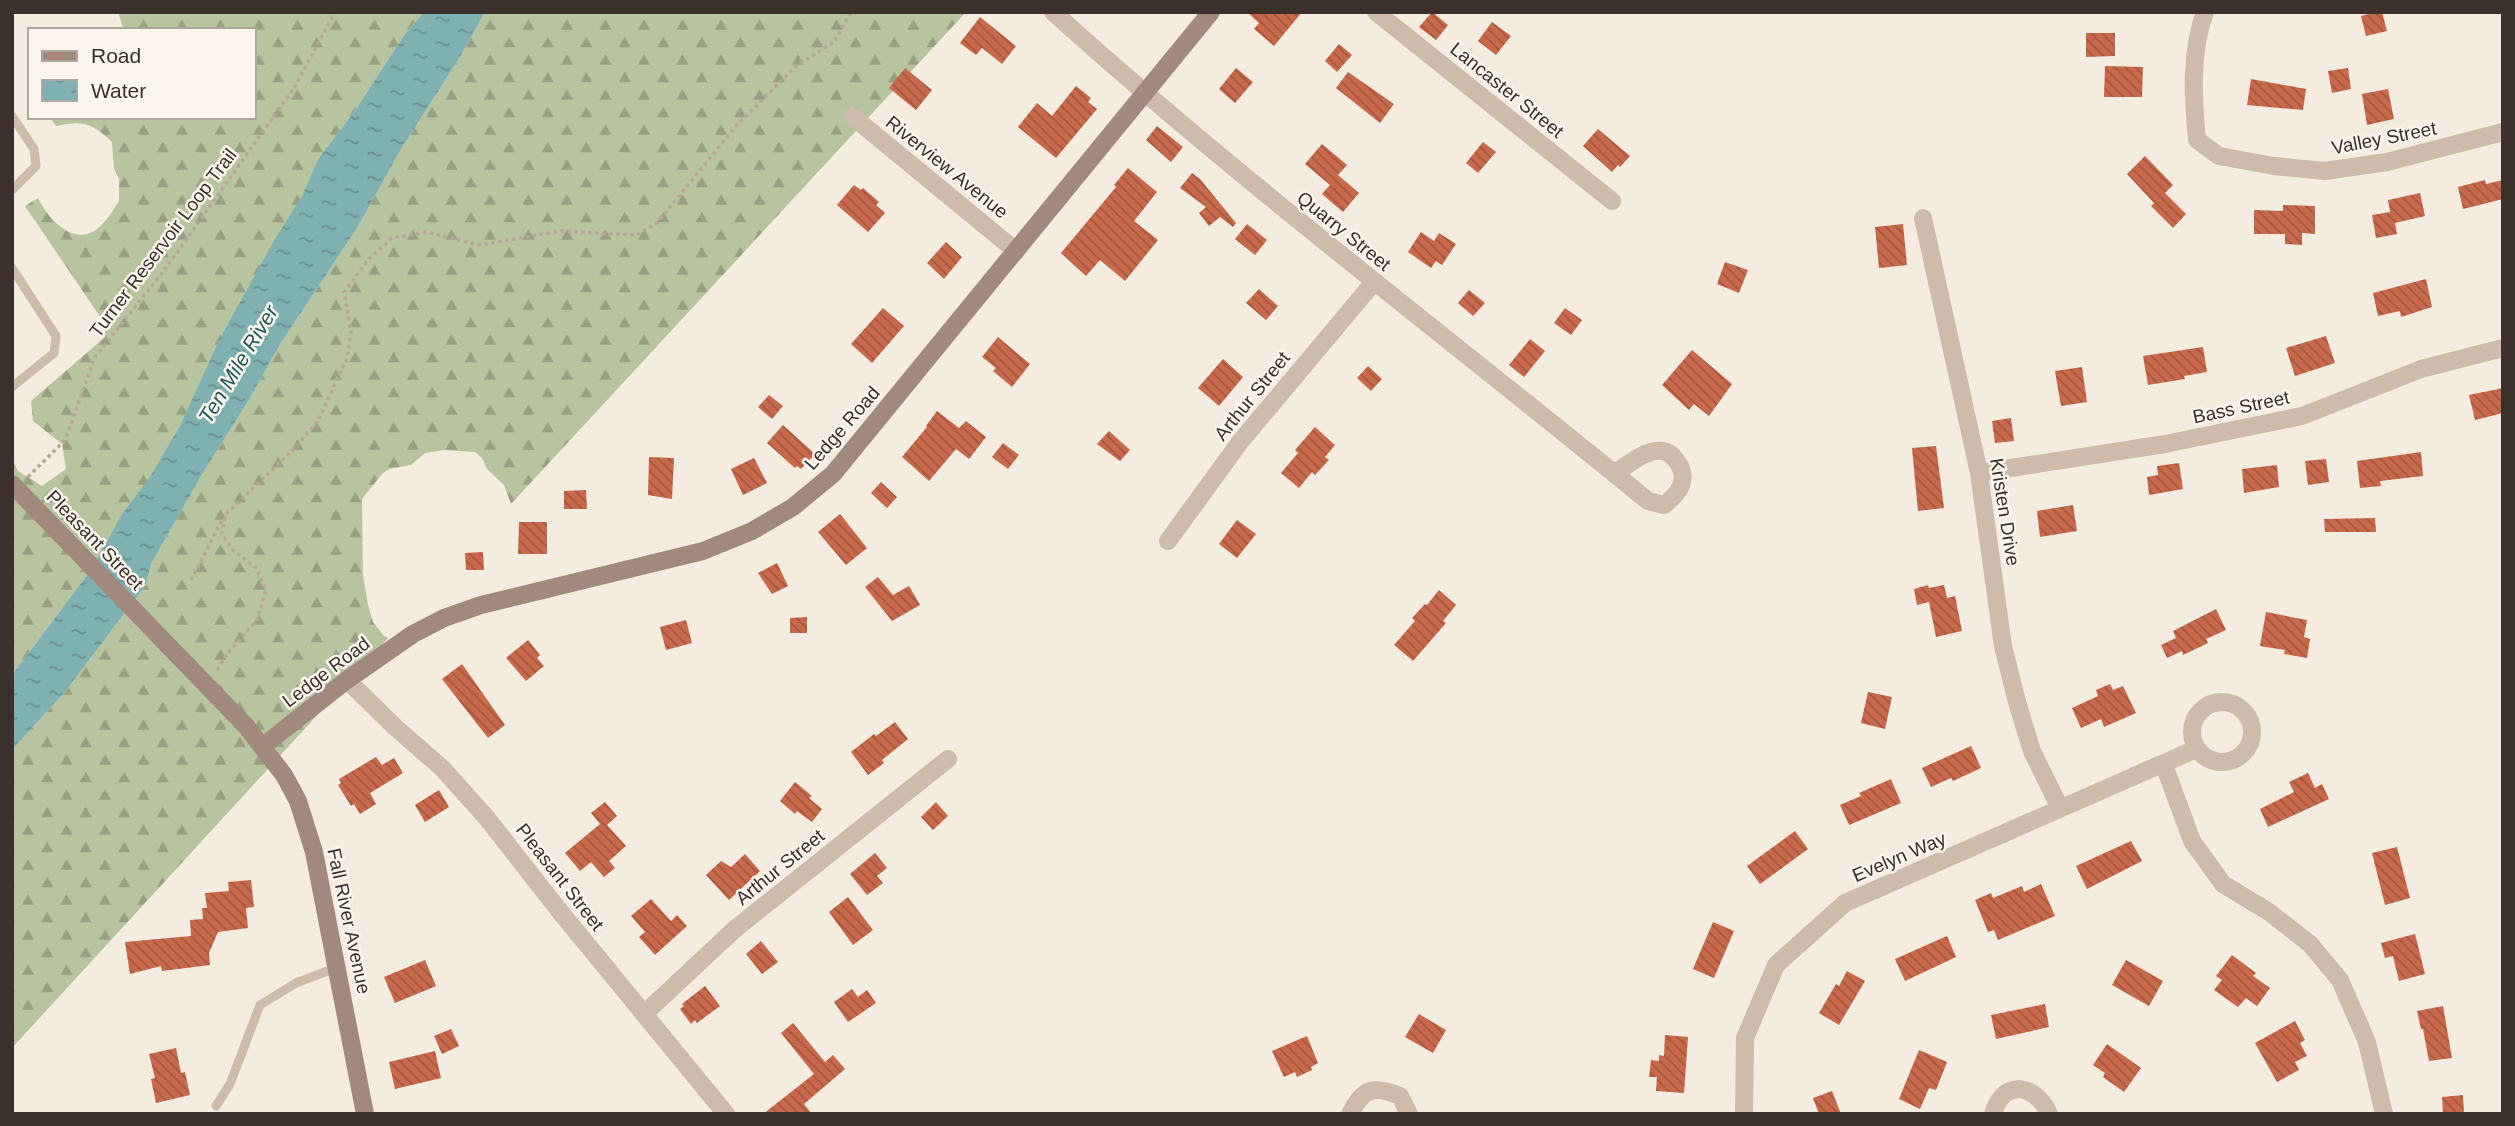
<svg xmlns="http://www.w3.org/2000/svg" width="2515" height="1126" viewBox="0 0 2515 1126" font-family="Arial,sans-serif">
	<defs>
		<pattern id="forest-firs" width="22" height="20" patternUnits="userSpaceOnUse" patternTransform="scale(1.75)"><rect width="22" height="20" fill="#b8c4a0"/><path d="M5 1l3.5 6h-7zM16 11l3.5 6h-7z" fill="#97a083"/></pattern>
		<pattern id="water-ripples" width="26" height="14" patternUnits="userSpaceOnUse" patternTransform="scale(1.75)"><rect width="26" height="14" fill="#7fb0b2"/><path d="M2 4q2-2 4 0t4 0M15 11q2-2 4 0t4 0" fill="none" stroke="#699091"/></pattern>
		<pattern id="building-back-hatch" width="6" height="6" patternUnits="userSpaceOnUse" patternTransform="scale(1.75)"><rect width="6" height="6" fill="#c8694b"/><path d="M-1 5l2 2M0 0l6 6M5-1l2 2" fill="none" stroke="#a4573f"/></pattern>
	</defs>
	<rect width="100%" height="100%" fill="#f4ebe1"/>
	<path fill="url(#forest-firs)" d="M118,12H424L405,34L354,112L318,159L301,198L165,454L93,567L89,569L87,575L12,675V458L18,471L42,486L66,469L62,444L33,421L31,401L105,337V324L25,206L38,198C47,217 71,245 94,231C104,225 113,211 119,201V179L114,169L112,142C92,123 83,120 56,126L50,117H254V30H124Z
		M485,12H966L511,504L504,485L487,469L482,458L475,452L444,450L425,453L411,465L389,469L382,474L362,499L363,575L368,605L373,622L384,636L388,638L12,1048V750L65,692L146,585L151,564L204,471L249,400L279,346L357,228L400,151L460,57Z"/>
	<path fill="url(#water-ripples)" d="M424,12H485L460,57L400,151L357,228L279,346L249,400L204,471L151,564L146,585L65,692L12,750V675L87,575L89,569L93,567L121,516L150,477L180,426L220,338L275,239L301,198L318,159L354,112L405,34Z"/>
	<path fill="url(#building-back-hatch)" d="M1247,12H1302L1274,46L1254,29L1259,23Z
		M1432,12L1448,25L1436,40L1419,27Z
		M2377,12H2382L2387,31L2366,36L2361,16Z
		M980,17L1016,46L1002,64L982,48L976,55L960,43Z
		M1492,22L1511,36L1496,55L1478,41Z
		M2086,33H2115V56L2086,57Z
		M1339,44L1352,55L1337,72L1325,61Z
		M2105,66L2143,67L2142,97H2104Z
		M905,68L932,90L916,110L889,88Z
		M1236,68L1253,82L1235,103L1219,89Z
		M2348,68L2351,89L2332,93L2328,71Z
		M1348,72L1394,104L1380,123L1336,88Z
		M2251,79L2306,89L2303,110L2247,105Z
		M1076,86L1091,98L1088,102L1097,109L1056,158L1018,127L1037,103L1052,116Z
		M2388,89L2394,119L2367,125L2362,94Z
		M1157,126L1183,147L1171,162L1146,140Z
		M1598,129L1630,156L1620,167L1618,165L1612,172L1583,146Z
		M1483,142L1496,152L1478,173L1466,163Z
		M1322,144L1347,165L1338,175L1359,193L1343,212L1322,194L1330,185L1305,164Z
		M2145,156L2173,185L2165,193L2186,214L2173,228L2151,206L2154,203L2127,174Z
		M1128,168L1157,192L1134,221L1158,240L1125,281L1100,260L1086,276L1061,253L1116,187L1114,185Z
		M1192,173L1200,179L1236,223L1233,227L1220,217L1209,226L1199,213L1206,207L1180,188Z
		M2485,180L2486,184L2503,180V199L2463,209L2458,187Z
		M854,185L861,190L863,188L879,202L876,205L885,213L868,232L837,205Z
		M2420,193L2425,216L2395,223L2397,234L2376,238L2372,215L2390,212L2388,200Z
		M2283,205L2315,206V234L2302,233V245L2285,244V234H2254V210L2283,211Z
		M1247,224L1267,240L1255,255L1235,239Z
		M1903,224L1907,265L1879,268L1875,227Z
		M1421,232L1434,241L1439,233L1456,244L1442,265L1436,261L1431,268L1408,252Z
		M946,242L962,257L944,279L927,263Z
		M1725,262L1748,270L1739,293L1717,284Z
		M2426,279L2432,307L2401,317L2400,311L2378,316L2373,293Z
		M1259,289L1278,306L1266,320L1246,303Z
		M1469,290L1485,303L1473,316L1458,303Z
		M883,308L904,326L872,363L851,344Z
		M1565,308L1582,320L1571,335L1554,323Z
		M2326,336L2335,363L2295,376L2286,348Z
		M998,337L1030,364L1012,387L993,371L996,368L982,357Z
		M1530,339L1545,351L1524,377L1509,365Z
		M2203,347L2207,372L2184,376L2185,379L2148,385L2143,356Z
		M1692,350L1732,384L1709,416L1694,404L1689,410L1662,385Z
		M1223,359L1243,377L1219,406L1198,388Z
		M1368,366L1382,379L1371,391L1357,378Z
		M2082,367L2087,402L2061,406L2055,371Z
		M2503,388V413L2475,420L2469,395Z
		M769,395L783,406L772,419L758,407Z
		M937,411L959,428L966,421L986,437L969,459L956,449L929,481L902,457L927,427L926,426Z
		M2011,418L2014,441L1995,443L1992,421Z
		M783,425L815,454L801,469L797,466L795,468L767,443Z
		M1315,427L1335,445L1325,457L1329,460L1315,475L1312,472L1299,488L1281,473L1298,453L1295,450Z
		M1109,431L1130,450L1120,461L1097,444Z
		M1003,443L1019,455L1008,469L992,457Z
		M1936,446L1944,508L1918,511L1912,448Z
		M2421,452L2423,476L2380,481L2381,486L2360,488L2357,461Z
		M649,457L674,458L672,499L648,495Z
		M754,458L767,483L743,495L731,469Z
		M2326,459L2329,482L2308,485L2305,461Z
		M2179,463L2183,489L2149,495L2147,477L2158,475L2157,466Z
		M2277,465L2279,487L2244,493L2242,469Z
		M881,482L897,497L887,508L871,493Z
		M586,490L587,509H564V491Z
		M2073,505L2077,531L2040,537L2037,511Z
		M840,514L867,548L846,565L818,532Z
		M2375,518L2376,532H2325L2324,519Z
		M1237,520L1256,534L1237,558L1219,544Z
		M519,522H547V554H518Z
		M483,552L484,570H466L465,553Z
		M777,563L788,586L772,594L758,573Z
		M878,577L893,595L909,586L920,605L892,621L865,587Z
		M1928,585L1929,588L1944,585L1947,598L1955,596L1962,631L1936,637L1929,602L1917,605L1914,589Z
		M1439,590L1456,605L1443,621L1446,623L1413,661L1394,645L1415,621L1412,618L1425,604L1427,605Z
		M2216,609L2226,630L2206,639L2208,643L2183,655L2182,651L2167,658L2161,645L2176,638L2173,631Z
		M2266,612L2307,620L2304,637L2310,639L2307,658L2284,654L2285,650L2260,646Z
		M807,617V633H790V618Z
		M686,620L692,643L666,650L660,627Z
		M528,640L540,655L537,658L544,666L526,681L506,658Z
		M462,664L505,725L488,738L442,679Z
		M2110,684L2113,690L2123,686L2136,713L2104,727L2101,719L2081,728L2072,708L2098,696L2096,690Z
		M1868,692L1892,697L1885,729L1861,723Z
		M895,722L908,739L882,760L884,763L868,775L851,752L874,734L876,736Z
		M1971,746L1981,768L1953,781L1951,778L1931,787L1922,768Z
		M376,757L382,765L394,758L403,773L370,793L376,804L360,814L354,804L351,806L338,785L341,783L339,779Z
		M2308,773L2315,788L2322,784L2329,799L2268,827L2260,809L2294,792L2289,782Z
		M1891,779L1901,803L1849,825L1840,805L1861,796L1859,793Z
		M795,782L812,796L809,798L822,809L812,822L797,811L795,814L780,801Z
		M439,790L449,807L425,822L415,805Z
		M605,802L617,816L607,825L626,846L609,861L615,868L604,877L591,862L580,871L565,853L600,824L591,813Z
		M936,802L948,816L933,830L921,817Z
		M1795,831L1808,849L1760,884L1747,866Z
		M2131,841L2142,861L2087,889L2076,866Z
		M2397,847L2410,898L2385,905L2372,853Z
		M875,853L887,868L877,876L883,883L867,895L850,874Z
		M745,854L760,871L729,900L706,875L721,861L731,867Z
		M251,880L254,907L246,908L248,928L218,932L209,953L210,965L162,971L161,966L130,974L125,942L191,936L190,920L203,919L202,908H207L205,893L229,891L228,882Z
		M2041,884L2055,916L1998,940L1994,930L1988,932L1975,900L1991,893L1993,898L2022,886L2024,892Z
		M848,897L873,930L853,945L829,912Z
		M651,899L671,921L677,915L687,926L655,955L639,937L645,932L631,916Z
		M1713,922L1734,931L1714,978L1693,969Z
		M2415,934L2425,974L2399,981L2393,956L2385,958L2381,943Z
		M1947,936L1956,957L1905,981L1895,959Z
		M761,941L778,962L762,974L746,954Z
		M2232,955L2256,973L2253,976L2270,988L2257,1006L2246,998L2238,1007L2214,990L2222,980L2216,976Z
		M425,960L436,986L395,1003L384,977Z
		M2126,960L2163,981L2149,1006L2112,985Z
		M1847,971L1865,981L1839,1025L1819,1013L1836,984L1839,986Z
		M705,986L720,1006L697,1023L695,1020L691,1024L680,1009L684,1006L682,1004Z
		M852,989L858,997L867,990L876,1003L848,1022L834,1002Z
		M2045,1004L2049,1027L1996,1039L1991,1015Z
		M2443,1006L2452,1058L2429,1061L2423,1029H2421L2417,1011Z
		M1419,1014L1446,1030L1433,1053L1405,1037Z
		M2295,1021L2305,1040L2300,1043L2307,1056L2295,1062L2299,1070L2277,1082L2255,1043Z
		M793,1023L825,1062L833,1055L845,1069L804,1104L812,1114H763L814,1074L781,1033Z
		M451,1029L459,1046L442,1054L434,1036Z
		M1665,1035L1688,1037L1684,1093L1656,1091L1657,1077H1649L1651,1060L1659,1061V1055L1664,1056Z
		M1307,1036L1318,1063L1311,1067L1312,1070L1297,1077L1295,1072L1284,1077L1272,1051Z
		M2107,1044L2141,1068L2124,1092L2103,1077L2105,1073L2093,1065Z
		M176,1048L181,1073L185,1072L190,1095L156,1103L151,1079L155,1078L149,1054Z
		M1919,1050L1947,1062L1936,1090L1929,1088L1920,1109L1899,1099Z
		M435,1051L441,1078L395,1089L389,1062Z
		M1832,1091L1841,1114H1819L1813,1098Z
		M2463,1095L2464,1114H2443L2442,1097Z"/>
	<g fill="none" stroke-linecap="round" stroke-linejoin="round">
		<path stroke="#b9a596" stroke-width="3.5" stroke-dasharray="3.5 3.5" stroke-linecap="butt" d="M28,477L65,440L95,357L166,268L294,88L335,12
			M191,580L222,520
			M217,670L227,654L257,620L266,590L256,568L233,550L222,534L226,514L294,449L318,421L347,358L351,333L344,292L369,259L392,238L426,232L479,245L561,231L636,235L657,223L736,126L796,66L834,42L851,12"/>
		<path stroke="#cdbbac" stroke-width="9" d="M12,116L34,149L36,166L12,190
			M12,268L56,336L54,353L12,387
			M216,1106L230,1084L260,1005L296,983L338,967"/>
		<path stroke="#cdbbac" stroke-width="18" d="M1053,12C1244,184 1449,338 1648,501L1664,505C1680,493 1690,478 1676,460C1672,455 1669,452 1663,451C1647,448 1627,465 1614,474
			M1376,12L1612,201
			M2205,12C2190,53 2193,98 2197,140L2219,156L2274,166L2325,171L2387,162L2503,132
			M852,116L1016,251
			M1923,218L1979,473L2003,646L2017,702L2032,751L2060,808
			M1979,473L2165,444L2302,416L2421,369L2503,348
			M1168,541L1240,442L1374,282
			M347,680L395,727L442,768L486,817L558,909L726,1114
			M2192 732a30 30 0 1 1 60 0a30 30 0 1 1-60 0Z
			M2164,765L2192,841L2223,884L2269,912L2310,944L2340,980L2367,1042L2384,1114
			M644,1014L735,929L948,759
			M1350,1114C1363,1088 1374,1085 1400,1096L1409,1114
			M1744,1114L1745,1038L1776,965L1845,903L2196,749
			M1993,1114C2003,1078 2036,1084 2049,1114"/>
		<path stroke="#a18a7d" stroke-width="18" d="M12,484L246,726L284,775L298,801L314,852L365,1114
			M263,746L347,680L413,634L444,618L481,605L703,551L752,531L793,507L833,474L1211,12"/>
	</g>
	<g text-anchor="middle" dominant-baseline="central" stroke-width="5" stroke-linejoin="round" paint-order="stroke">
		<g font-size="19" fill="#3b302b" stroke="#fbf5ee">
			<text transform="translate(1507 90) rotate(39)">Lancaster Street</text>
			<text transform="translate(2384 138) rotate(-11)">Valley Street</text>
			<text transform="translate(947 167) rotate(39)">Riverview Avenue</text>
			<text transform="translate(1344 231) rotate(39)">Quarry Street</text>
			<text transform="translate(163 243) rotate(-53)">Turner Reservoir Loop Trail</text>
			<text transform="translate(1252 396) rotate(-51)">Arthur Street</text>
			<text transform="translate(2241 407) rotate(-12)">Bass Street</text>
			<text transform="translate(842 428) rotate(-49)">Ledge Road</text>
			<text transform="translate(2005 512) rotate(81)">Kristen Drive</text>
			<text transform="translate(95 540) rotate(46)">Pleasant Street</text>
			<text transform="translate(326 672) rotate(-37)">Ledge Road</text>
			<text transform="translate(1899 857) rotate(-23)">Evelyn Way</text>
			<text transform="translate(780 867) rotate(-39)">Arthur Street</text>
			<text transform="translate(560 877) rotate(52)">Pleasant Street</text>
			<text transform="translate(349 921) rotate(78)">Fall River Avenue</text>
		</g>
		<g font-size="21" font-style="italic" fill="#1f5a5e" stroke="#fbf5ee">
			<text transform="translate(238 364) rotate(-59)">Ten Mile River</text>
		</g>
	</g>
	<rect width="2515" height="1126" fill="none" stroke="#3b302b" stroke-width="28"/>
	<rect x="28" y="28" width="228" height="91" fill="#fbf5ee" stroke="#aea6a0" stroke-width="2"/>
	<rect x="42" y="51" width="35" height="10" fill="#a18a7d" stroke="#aea6a0" stroke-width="2"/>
	<text x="91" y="63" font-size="21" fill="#3b302b">Road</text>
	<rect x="42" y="80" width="35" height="21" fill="url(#water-ripples)" stroke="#aea6a0" stroke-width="2"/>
	<text x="91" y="98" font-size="21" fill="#3b302b">Water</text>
</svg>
